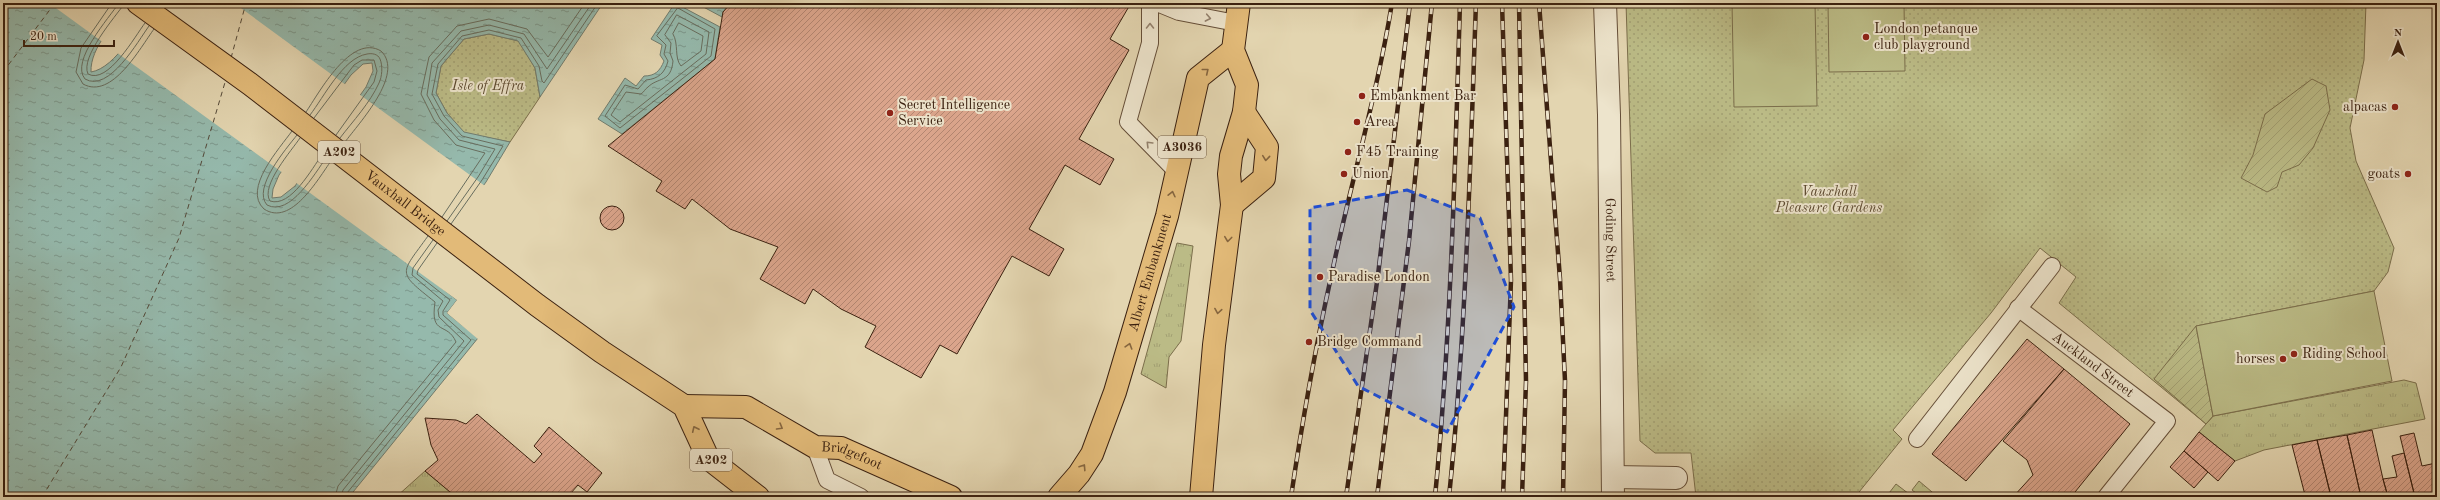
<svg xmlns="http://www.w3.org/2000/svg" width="2440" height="500" viewBox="0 0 2440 500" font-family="'Old Standard TT',serif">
	<defs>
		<pattern id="grass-tufts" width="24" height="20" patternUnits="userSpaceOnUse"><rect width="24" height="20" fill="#bbbb86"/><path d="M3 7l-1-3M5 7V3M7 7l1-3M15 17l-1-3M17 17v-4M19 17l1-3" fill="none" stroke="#a2a073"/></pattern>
		<pattern id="park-dots" width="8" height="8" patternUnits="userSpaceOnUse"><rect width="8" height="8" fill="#bbbb86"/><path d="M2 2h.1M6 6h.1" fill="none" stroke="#a2a073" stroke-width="1.8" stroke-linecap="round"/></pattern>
		<pattern id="garden-furrows" width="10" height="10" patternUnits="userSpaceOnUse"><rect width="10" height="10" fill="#bbbb86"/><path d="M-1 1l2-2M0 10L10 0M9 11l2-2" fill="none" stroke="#a2a073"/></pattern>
		<pattern id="water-ripples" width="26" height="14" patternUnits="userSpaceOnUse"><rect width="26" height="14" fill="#95b9ac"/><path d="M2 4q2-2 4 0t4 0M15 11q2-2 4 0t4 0" fill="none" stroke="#7b968b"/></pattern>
		<pattern id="building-hatch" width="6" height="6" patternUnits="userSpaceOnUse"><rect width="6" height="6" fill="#dba58c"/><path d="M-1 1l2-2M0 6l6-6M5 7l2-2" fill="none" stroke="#b38671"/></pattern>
	</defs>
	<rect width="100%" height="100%" fill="#e3d5b0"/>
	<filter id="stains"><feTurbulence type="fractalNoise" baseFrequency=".005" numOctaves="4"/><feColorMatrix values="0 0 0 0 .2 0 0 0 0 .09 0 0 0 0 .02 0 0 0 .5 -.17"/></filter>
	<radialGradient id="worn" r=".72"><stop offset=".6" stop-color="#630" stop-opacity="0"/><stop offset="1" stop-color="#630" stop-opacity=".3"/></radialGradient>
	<path fill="url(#grass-tufts)" stroke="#7b6e4b" d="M1177,243L1193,246L1181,341L1169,357L1166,388L1141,374Z
		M2404,380L2416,383L2425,419L2264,450L2235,461L2199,432L2213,416Z
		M425,471L456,497H396Z
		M1919,481L1938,497H1921L1912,490Z
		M1896,484L1913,497H1886Z"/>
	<path fill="url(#park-dots)" stroke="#7b6e4b" d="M1626,3H2366L2364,60L2350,128L2356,161L2394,248L2388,272L2374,291L2196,326L2213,416L2206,424L2059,303L2076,277L2040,248L1991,313L1893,430L1902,439L1855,497H1696L1691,453H1655L1640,441Z
		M489,34L519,41L535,68L540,97L510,142L464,133L447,113L436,93L441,66L464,39Z"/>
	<path fill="url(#garden-furrows)" stroke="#7b6e4b" d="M2312,79L2326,86L2330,110L2313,148L2299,165L2282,172L2277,187L2267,192L2241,178L2253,155L2265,114Z
		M2196,326L2213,416L2206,424L2154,379Z"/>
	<path fill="#bbbb86" stroke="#7b6e4b" d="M1732,3H1815L1817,106L1734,107Z
		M1828,3H1904L1905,71L1829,72Z
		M2374,291L2392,381L2213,416L2196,326Z"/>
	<path fill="url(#water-ripples)" stroke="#717c6e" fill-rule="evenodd" d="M3,3H130C116,22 90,47 91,72C116,68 139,24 154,3H603L540,97L535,68L518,41L489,34L464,39L441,66L436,93L447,113L464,132L510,142L486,182L421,272L457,300L447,313L478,338L349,497H3ZM372,63L373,71L366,87L295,186L281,197L272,198L273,189L279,175L351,75L363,64Z
		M675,3L720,27L715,59L622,134L598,119L625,78L636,86L644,76C655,76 660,71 664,61L660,55L662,45L651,39Z
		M696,3H731L723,12L722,17Z"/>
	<path fill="#e3d5b0" d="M49,3H132L104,43Z
		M152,3H234L346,85L283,173L116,52Z
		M359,94L485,186L423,272L459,299L449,313L479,337V340L447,313L457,300L295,182Z"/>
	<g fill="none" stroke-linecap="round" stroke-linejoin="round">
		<path stroke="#686d5e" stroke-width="1" d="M112,3L81,48L76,72L83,84C112,100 140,48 154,29
			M119,3C109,18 70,61 85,79C109,93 138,41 149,26
			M125,3C115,17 80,57 88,74C108,85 135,36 145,23
			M678,8L715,29L711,56L620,128L605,116L625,85L638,89L646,80C658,79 665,73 668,61L664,54L666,45L657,36Z
			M677,15L709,32L706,54L620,122L611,115L626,92L641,94C644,92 645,89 648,87C658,77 671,83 673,61L670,53L671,43L665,35Z
			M679,23L703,36L701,51L681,66C674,58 679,44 673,34Z
			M306,112C319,93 351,33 381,51C405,74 359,123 345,142
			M310,115C324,97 343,58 367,54C372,53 378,54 380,59C383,66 382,77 379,83C370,103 353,121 340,138
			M314,118L354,65L362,60H374L377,71L374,82L336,135
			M292,131C280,148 242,189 264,209C291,227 318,179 331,161
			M297,135C286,149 252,188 267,205C290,217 315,173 326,158
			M300,138C292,150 260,186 270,201C291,208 312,168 322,155
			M442,217L485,153L456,145L434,120L421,94L429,57L457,26L489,19L527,29L548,57L585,3
			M447,221L478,177L495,149L459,140L440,119L427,95L432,63L461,31L489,25L524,34L547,69L592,3
			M451,224L482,180L503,146L462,136L444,116L432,94L438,64L462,36L489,30L521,38L539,66L542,81L544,83L598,3
			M335,497L338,486L456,342C447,321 430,337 435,302C396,271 400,275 428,236
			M341,497L343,490L464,341L439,317L438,310L443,301L412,275L413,268L433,240
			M346,497L347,493L471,340L443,315V311L450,300L417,274L418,270L437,243"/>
		<path stroke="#524737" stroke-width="1" stroke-dasharray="5 4" stroke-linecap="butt" d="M231,58L246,3
			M3,72L55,3
			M42,497L121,367L179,238L226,79"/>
	</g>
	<path fill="url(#building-hatch)" stroke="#3b2110" d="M731,3H1131L1110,39L1129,50L1079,139L1114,159L1100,185L1065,165L1029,229L1064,249L1049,276L1012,256L957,354L940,345L921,378L865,347L876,326L841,309L813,289L805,304L760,279L778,247L730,229L692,199L685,209L656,191L662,181L608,146L715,59L723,12Z
		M600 218a12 12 0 1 1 24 0a12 12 0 1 1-24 0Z
		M2027,339L2064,369L1966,481L1932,454Z
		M2064,369L2130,424L2071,497H2013L2033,475L2027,460L2003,441Z
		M477,414L534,463L542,454L534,446L549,427L602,473L587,492L578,485L570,494L573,497H456L425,471L438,460L431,445L425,418L456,420L466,424Z
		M2372,430L2383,479L2388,497H2361L2347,435Z
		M2199,432L2235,461L2218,481L2184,451Z
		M2414,433L2422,466L2436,463L2437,497H2415L2400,436Z
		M2347,435L2361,497H2331L2317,440Z
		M2317,440L2330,492L2331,497L2305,495L2292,445Z
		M2184,451L2208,472L2194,488L2170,467Z
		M2404,453L2415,497H2388L2383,479L2397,477L2392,456Z"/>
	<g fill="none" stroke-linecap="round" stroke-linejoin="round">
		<defs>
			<g id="service">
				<path d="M1150,3V43L1128,122L1177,172"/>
				<path d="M1157,3L1179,12L1236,23"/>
				<path id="s1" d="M2018,308L2167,421L2106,497"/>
				<path d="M1917,439L2052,266"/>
				<path d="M815,447L827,480L861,497"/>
			</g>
			<g id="minor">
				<path id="s2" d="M1605,3L1609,115L1613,497"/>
				<path d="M1613,477L1676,478"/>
			</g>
			<g id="primary">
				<path d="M1232,205L1264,178L1267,147L1244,112"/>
				<path id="s3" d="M1059,497L1079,474L1092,454L1115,392L1167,216L1198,78L1233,50"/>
				<path d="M1201,497L1214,345L1232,205L1229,174L1231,156L1244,112L1247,85L1233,50L1239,3"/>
			</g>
			<g id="trunk">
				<path id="s4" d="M138,3L250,84L537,305L602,352L684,406L708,458L758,497"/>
				<path id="s5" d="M684,406L746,407L815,447L841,448L951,497"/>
			</g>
		</defs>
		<use href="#service" stroke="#654e38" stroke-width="18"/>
		<use href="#minor" stroke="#654e38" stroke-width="24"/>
		<use href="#primary" stroke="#3b2110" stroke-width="24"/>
		<use href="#trunk" stroke="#3b2110" stroke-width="24"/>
		<use href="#service" stroke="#ede4cc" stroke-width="16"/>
		<use href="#minor" stroke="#ede4cc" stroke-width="22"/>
		<use href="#primary" stroke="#e2ba78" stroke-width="22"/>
		<use href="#trunk" stroke="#e2ba78" stroke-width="22"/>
		<defs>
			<path id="rail" d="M1502,3L1511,280L1503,497
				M1519,3L1526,381L1522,497
				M1539,3L1560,279L1565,381L1563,497
				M1291,497C1302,423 1315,350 1331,277C1350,186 1377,95 1392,3
				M1346,497L1378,275L1410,3
				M1377,497L1409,241L1432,3
				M1435,497C1451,333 1455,168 1460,3
				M1449,497C1466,333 1470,168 1476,3"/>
		</defs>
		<use href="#rail" stroke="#3b2110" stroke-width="4.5"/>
		<use href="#rail" stroke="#ede4cc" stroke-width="3" stroke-dasharray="9" stroke-linecap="butt"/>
	</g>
	<defs><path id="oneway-chevron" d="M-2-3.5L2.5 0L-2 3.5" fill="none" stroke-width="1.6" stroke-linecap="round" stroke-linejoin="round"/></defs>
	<g stroke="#94826e">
		<use href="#oneway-chevron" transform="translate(1208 18) rotate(11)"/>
		<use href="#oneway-chevron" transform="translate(1150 26) rotate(-90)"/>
		<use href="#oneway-chevron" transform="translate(1149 144) rotate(-135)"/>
	</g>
	<g stroke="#86663f">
		<use href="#oneway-chevron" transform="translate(1206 71) rotate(-39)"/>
		<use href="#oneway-chevron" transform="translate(1266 158) rotate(96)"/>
		<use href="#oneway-chevron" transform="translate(1172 194) rotate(-77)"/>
		<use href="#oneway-chevron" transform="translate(1228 239) rotate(97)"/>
		<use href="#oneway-chevron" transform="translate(1218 311) rotate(99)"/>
		<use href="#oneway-chevron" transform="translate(1129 346) rotate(-73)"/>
		<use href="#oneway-chevron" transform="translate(780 427) rotate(30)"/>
		<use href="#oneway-chevron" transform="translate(695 429) rotate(-115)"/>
		<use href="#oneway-chevron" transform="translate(1083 467) rotate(-57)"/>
	</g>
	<path fill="#1d4ed8" fill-opacity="0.2" stroke="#1d4ed8" stroke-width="3" stroke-dasharray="8 5" stroke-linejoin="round" d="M1407,190L1480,218L1514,307L1447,432L1358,386L1310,310V208Z"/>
	<g fill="#8f2418" stroke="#ede4cc" stroke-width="1.5">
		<circle cx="1866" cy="37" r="4"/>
		<circle cx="1362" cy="96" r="4"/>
		<circle cx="2395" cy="107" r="4"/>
		<circle cx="890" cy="113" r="4"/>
		<circle cx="1357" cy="122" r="4"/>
		<circle cx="1348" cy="152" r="4"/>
		<circle cx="1344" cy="174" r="4"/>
		<circle cx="2408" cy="174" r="4"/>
		<circle cx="1320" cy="277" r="4"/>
		<circle cx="1309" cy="342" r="4"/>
		<circle cx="2294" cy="354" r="4"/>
		<circle cx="2283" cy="359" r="4"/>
	</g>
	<g text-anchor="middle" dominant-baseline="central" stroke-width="4" stroke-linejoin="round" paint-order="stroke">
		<g fill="#ede4cc" stroke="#705c48" stroke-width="1">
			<rect x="1158" y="136" width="48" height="22" rx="3"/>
			<rect x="318" y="141" width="42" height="22" rx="3"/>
			<rect x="690" y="449" width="42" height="22" rx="3"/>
		</g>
		<g font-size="13" font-weight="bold" fill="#3b2110">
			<text x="1182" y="147">A3036</text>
			<text x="339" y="152">A202</text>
			<text x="711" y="460">A202</text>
		</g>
		<g font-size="14" fill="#3b2110" stroke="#ede4cc" text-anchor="start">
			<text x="1874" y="29">London petanque<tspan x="1874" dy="16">club playground</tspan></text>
			<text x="1370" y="96">Embankment Bar</text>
			<text x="898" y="105">Secret Intelligence<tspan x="898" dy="16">Service</tspan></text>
			<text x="2387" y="107" text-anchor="end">alpacas</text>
			<text x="1365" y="122">Area</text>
			<text x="1356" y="152">F45 Training</text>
			<text x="1352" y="174">Union</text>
			<text x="2400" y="174" text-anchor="end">goats</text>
			<text x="1328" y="277">Paradise London</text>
			<text x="1317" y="342">Bridge Command</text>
			<text x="2302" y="354">Riding School</text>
			<text x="2275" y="359" text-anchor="end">horses</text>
		</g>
		<g font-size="14" font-style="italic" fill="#5b482e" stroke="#ede4cc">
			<text x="488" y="86">Isle of Effra</text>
			<text x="1829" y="192">Vauxhall<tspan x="1829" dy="16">Pleasure Gardens</tspan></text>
		</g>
		<g font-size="14" fill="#3b2110" stroke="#ede4cc">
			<text stroke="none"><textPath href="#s4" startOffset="334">Vauxhall Bridge</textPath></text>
			<text stroke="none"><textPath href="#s2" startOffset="237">Goding Street</textPath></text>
			<text stroke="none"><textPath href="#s3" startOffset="245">Albert Embankment</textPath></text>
			<text stroke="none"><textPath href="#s1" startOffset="94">Auckland Street</textPath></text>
			<text stroke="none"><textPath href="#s5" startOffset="180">Bridgefoot</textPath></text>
		</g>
	</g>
	<rect width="2440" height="500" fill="none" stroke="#e3d5b0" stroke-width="16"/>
	<rect x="4" y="4" width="2432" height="492" fill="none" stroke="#3b2110" stroke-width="2"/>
	<rect x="8" y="8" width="2424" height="484" fill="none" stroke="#3b2110"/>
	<g transform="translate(2398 42)" stroke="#ede4cc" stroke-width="3" paint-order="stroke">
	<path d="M0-3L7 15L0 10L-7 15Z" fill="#3b2110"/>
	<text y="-6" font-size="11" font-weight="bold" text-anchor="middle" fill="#3b2110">N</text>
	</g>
	<path d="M24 40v6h90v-6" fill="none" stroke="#3b2110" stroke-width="2"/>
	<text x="30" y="40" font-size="12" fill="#3b2110" stroke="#ede4cc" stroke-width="3" paint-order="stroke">20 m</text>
	<rect width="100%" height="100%" filter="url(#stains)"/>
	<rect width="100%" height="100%" fill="url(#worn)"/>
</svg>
